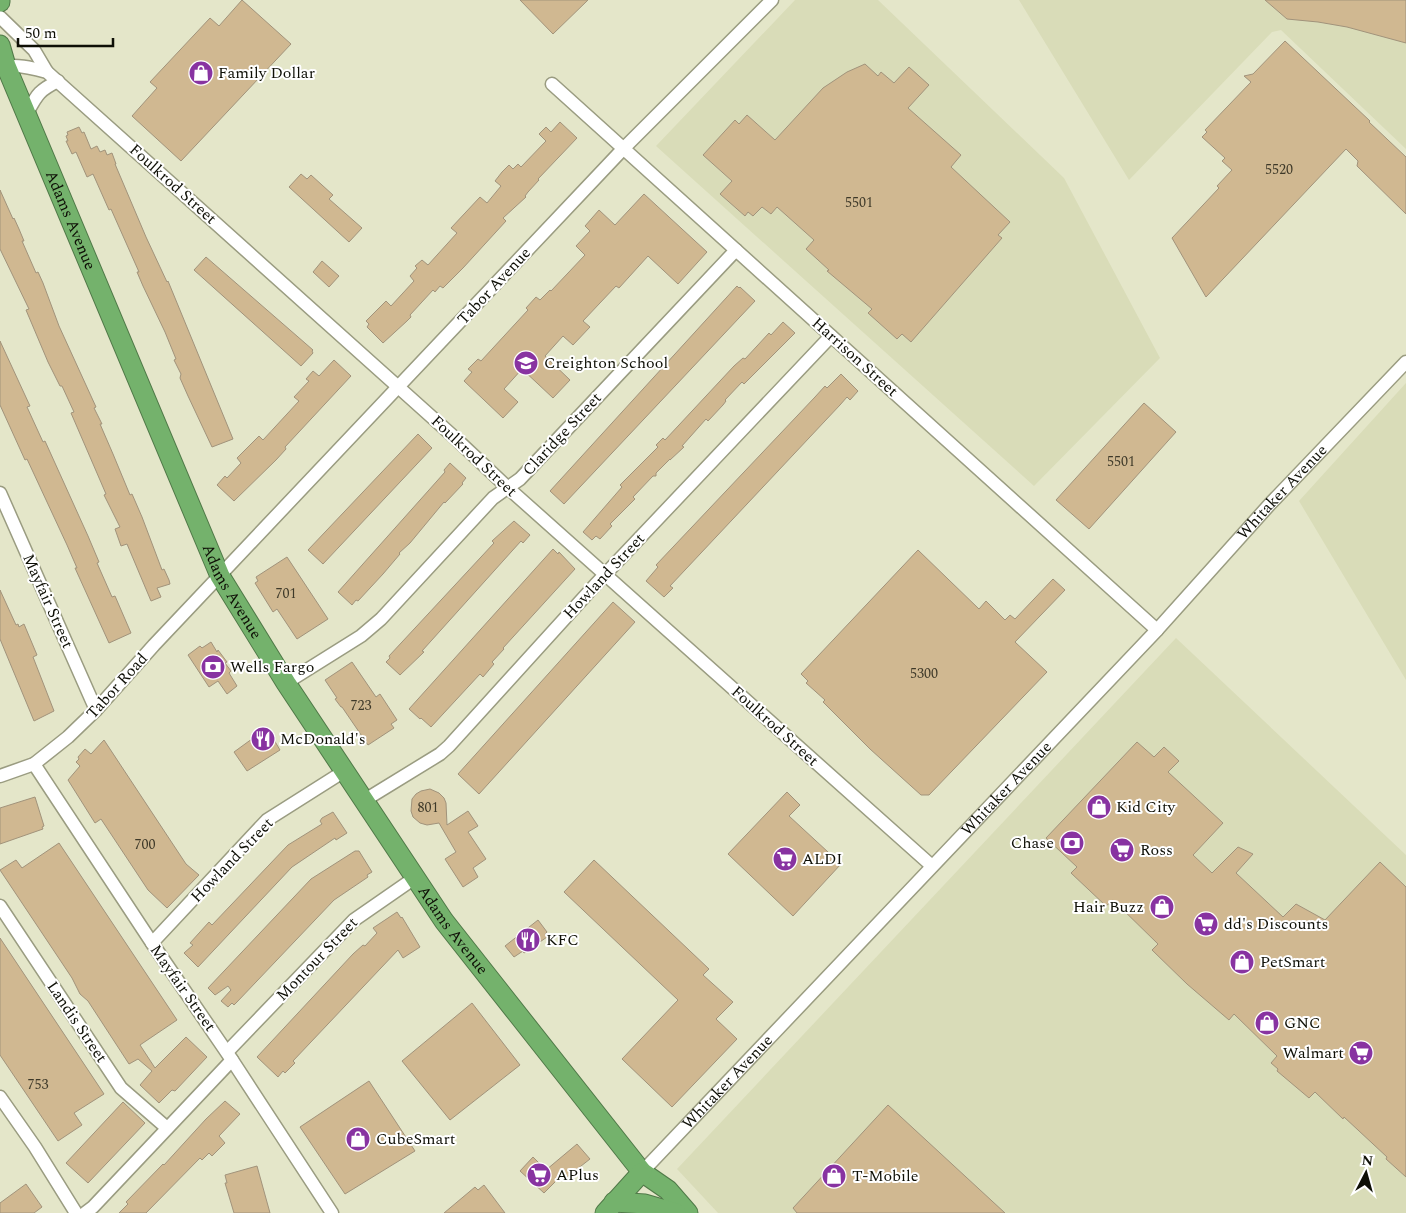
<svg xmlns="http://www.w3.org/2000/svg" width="1406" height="1213" viewBox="0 0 1406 1213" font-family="Spectral,serif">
	<rect width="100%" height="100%" fill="#e4e6c9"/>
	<path fill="#d9dcb8" d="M795,0H878L1064,178L1160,358L1034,486L656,146Z
		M1019,0H1406V149L1281,30L1272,32L1129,180Z
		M1406,383V680L1299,501Z
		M1176,638L1406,855V1213H718L677,1169Z"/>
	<path fill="#d0b891" stroke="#a1937b" d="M242,0L291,44L181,161L132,116L157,88L150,82L210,18L219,26Z
		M520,0H588L553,34Z
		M1265,0H1406V43L1347,27L1318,22L1287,19Z
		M1285,41L1370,121L1369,122L1406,157V214L1357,166L1358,161L1346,149L1206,297L1172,238L1219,188L1217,186L1232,170L1222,161L1225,158L1202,137L1207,132L1205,130L1251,82L1244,76L1253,74Z
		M865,64L878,76L881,72L894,83L909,67L929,85L908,108L961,155L951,167L1010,222L998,235L1002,238L911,342L902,334L897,339L868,313L872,309L827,271L829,270L806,249L814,240L777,207L771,214L762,207L753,216L748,212L745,216L720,194L732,181L703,155L735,120L739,124L747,115L775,140L823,88L847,72Z
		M560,122L577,138L538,179L539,180L528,192L525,196L526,197L503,218L506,221L463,268L443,288L440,286L435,292L433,290L410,315L411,317L407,321L383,343L367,327L369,324L366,321L386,301L391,306L414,281L410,276L417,268L415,266L422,260L428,265L457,233L451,228L480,197L487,203L501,186L495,181L502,172L509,165L513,169L518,164L521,167L546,141L539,134L546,127L551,132Z
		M79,127L82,133L84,132L91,149L97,146L100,152L105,150L107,155L112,153L116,164H115L146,237L167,282L168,281L233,439L212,447L188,396L180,378L181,374L174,360L176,359L165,332L143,286L137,272H139L111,209L109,210L93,174L87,177L76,152L72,154L66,141H68L66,136L68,135L67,132Z
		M301,174L307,179L311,175L333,195L329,199L362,228L349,242L289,187Z
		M0,190L13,219L14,218L19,229L24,241H22L36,273L38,272L43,283L59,326L96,407L94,408L102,424H100L113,454L130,495L132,494L142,517L162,570L164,569L169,580L170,584L157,588L161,597L151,601L127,544L121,546L115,529L120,527L104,495L106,494L71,413L74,412L62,386H60L48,362L26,310L29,309L0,249Z
		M644,194L707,252L678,284L648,256L619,288L616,286L583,321L590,327L573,345L563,336L545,356L570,380L553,398L522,369L504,389L518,402L503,418L464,381L472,372L468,369L478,359L481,361L528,310L526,308L536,297L540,300L550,290L551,291L585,255L576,246L590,231L585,226L599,210L615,225Z
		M206,257L313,350L312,351L313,353L301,366L194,270Z
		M322,261L339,276L329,287L313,272Z
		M737,286L739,288L740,287L755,301L564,504L550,491Z
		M783,322L795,333L744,384L742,382L725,400L726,401L723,405L708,421L706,419L682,446L684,447L670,460V459L656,473V476H653L633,497L635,499L610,524L612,526L600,539L596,536L592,540L583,532L622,487L620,485L658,447L656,445L663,438L665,440L734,366L743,358L745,359L769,333L771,335Z
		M0,341L30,406L27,407L43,442L45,441L88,536L99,562L97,563L112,597L115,596L131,633L109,643L75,568H77L67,545L27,459L25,460L0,405Z
		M334,360L351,376L285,447L286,449L276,460L234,501L217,485L225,476L227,478L241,463L237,458L259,436L263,440L299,401L294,397L309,381L306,379L313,371L319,376Z
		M841,374L858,391L850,400L847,397L840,405L670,586L673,588L664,597L646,581L658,567L656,565L815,397L825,386L827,388Z
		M1144,403L1176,432L1089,529L1056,500Z
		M418,434L432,448L323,564L308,550Z
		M450,463L466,478L462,483L463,484L445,503L444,502L410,543L399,553L400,554L383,574L358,601L356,600L352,605L338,592L445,472L444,470Z
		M514,521L530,535L523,543L521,541L422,651L424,652L400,675L386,662L390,658L389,656L455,585L494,543L492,541Z
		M553,549L558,554L559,552L575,569L503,648L504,649L492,662L494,664L483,677L480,674L431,727L421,718L420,719L409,709Z
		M918,550L979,609L986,601L1005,620L1010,615L1015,619L1053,579L1065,590L1015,642L1047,672L929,795H921L870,749L823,702L825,700L806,683L808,681L801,674Z
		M287,557L328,619L297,639L277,609L273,612L255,583L258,581L256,577Z
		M0,590L16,625L18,624L19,627L24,624L37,655L33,657L54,711L34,721L0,639Z
		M613,602L635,622L479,794L458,774Z
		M211,642L217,652L218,650L227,662L225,663L231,671L229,673L237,686L227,694L218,681L209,687L188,655L200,646L202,648Z
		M352,662L376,697L380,694L397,720L391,724L394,728L368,745L342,707H341L335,699L337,698L325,680Z
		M267,728L280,750L247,771L234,752Z
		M104,740L186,864L199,875L167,908L148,890L101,819L95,823L68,780L80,766L76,762L79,759L78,757L85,749L91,754Z
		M1137,742L1154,757L1164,747L1179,761L1168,772L1223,823L1193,855L1212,873L1238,847L1253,854L1236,873L1283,917L1296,904L1325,920L1380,862L1406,887V1177L1386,1159L1387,1157L1344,1117L1343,1119L1315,1092L1309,1098L1277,1071L1278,1069L1271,1063L1277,1056L1234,1014L1229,1020L1187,984L1152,950L1158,944L1113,900L1106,906L1071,873L1077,867L1046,838Z
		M430,789L439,793L444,798L446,803L447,825L468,811L478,826L468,832L486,859L473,868L478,877L463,887L445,859L456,852L439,823L427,825L420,823L413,817L411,811L412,799L416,794L421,791Z
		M787,792L800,805L789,816L841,864L793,916L728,854Z
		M35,797L44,826L42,827L43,829L0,844V808Z
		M333,812L347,833L336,840L335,838L292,867L198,967L184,953L193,945L190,943L209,922L212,925L288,845L322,824L320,821L322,818Z
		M59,843L177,1020L140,1045L155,1068L186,1037L207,1057L175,1091L172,1090L159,1103L140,1085L152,1071L138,1059L129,1064L88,1001L80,994L72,978L0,870L16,860L22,868Z
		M355,851H359L372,872L367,875L368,877L334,900L237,1002L234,1005L232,1003L228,1007L221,1001L231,990L228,986L215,995L208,988L311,879Z
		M594,860L709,969L703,975L733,1002L716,1019L737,1039L672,1107L622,1059L678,1000L564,892Z
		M397,912L401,918L402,917L420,947L403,958L398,950L293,1061L295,1063L285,1073L283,1071L278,1077L257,1057L353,954L363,945L365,946L377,933L373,928Z
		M538,920L547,932L545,934L547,937L524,953L523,951L514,957L505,946Z
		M0,938L104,1094L74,1113L82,1125L58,1141L0,1055Z
		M472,1003L520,1065L450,1120L402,1061Z
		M369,1081L415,1151L345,1194L300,1127Z
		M225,1101L240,1114L219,1136L225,1143L212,1156L209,1153L202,1160L200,1158L146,1213H119L128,1204L126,1202L163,1164L164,1165L206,1119Z
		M123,1102L145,1123L88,1183L66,1163Z
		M888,1105L1005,1213H797L793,1208Z
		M577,1144L590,1159L567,1177L564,1173L544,1193L520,1171L533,1157L546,1170Z
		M257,1166L270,1213H234L225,1183H227L225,1175Z
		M26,1184L42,1207L34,1213H0V1203Z
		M484,1185L505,1213H444L475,1187L478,1190Z"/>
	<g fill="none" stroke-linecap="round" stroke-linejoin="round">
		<defs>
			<g id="minor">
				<path d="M0,17L34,50L47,72"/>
				<path d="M0,68C14,63 33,68 47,72L454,437L507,487L932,866"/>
				<path d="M552,84L1157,630"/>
				<path d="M27,113C37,95 38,91 58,81"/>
				<path d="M0,493L96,710"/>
				<path d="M286,683L361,636L381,619L493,498L520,479L736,250"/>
				<path d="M34,764L152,943L232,1060L332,1213"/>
				<path d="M0,776L34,764L68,737L96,710L154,645L623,149L772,0"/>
				<path d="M365,800L440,754L449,746L596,584L831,336"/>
				<path d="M0,906L121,1088L167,1128"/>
				<path d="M152,943L267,820L346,770"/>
				<path d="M227,1052L354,920L416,877"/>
				<path d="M0,1097L35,1147L76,1213"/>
				<path id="s1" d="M642,1172L1157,630L1270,504L1406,362"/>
				<path d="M85,1213L93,1207L232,1060"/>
			</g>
			<g id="highway">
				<path d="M0,2V0"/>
				<path id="s2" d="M0,45L6,66L220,576L286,683L444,921L642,1172L668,1190L688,1213"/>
				<path d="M614,1202L645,1204L676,1213"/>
				<path d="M605,1213L642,1172"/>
			</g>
		</defs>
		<use href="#minor" stroke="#9a9c81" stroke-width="15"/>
		<use href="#highway" stroke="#507948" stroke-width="21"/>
		<use href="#minor" stroke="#fff" stroke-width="12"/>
		<use href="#highway" stroke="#74b26c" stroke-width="19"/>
	</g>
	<defs>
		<symbol id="shop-disc" viewBox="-11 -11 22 22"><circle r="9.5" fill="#8833a1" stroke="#fff"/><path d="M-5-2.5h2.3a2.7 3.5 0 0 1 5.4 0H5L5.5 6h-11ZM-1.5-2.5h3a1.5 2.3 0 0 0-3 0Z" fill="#fff"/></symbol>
		<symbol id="school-disc" viewBox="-11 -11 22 22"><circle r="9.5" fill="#8833a1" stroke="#fff"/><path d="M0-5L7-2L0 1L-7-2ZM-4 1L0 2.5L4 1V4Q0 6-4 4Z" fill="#fff"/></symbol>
		<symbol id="bank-disc" viewBox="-11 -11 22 22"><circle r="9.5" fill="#8833a1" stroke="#fff"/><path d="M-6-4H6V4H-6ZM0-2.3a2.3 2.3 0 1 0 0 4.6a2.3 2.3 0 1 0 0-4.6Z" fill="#fff"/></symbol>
		<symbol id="restaurant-disc" viewBox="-11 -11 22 22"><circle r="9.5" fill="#8833a1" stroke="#fff"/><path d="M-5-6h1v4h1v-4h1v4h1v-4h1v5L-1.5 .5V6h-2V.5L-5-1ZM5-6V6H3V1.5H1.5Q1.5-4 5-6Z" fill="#fff"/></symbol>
		<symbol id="supermarket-disc" viewBox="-11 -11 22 22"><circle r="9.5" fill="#8833a1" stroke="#fff"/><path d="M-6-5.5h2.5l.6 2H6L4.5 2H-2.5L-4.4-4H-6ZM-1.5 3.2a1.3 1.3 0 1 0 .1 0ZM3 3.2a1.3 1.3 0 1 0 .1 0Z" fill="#fff"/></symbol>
	</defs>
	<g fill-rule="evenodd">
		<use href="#shop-disc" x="187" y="59" width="28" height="28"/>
		<use href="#school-disc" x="512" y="349" width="28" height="28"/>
		<use href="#bank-disc" x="199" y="653" width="28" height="28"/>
		<use href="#restaurant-disc" x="249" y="725" width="28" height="28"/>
		<use href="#shop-disc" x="1085" y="793" width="28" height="28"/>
		<use href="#bank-disc" x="1058" y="829" width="28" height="28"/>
		<use href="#supermarket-disc" x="1108" y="836" width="28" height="28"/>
		<use href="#supermarket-disc" x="771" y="845" width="28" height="28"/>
		<use href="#shop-disc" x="1148" y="893" width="28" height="28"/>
		<use href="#supermarket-disc" x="1192" y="910" width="28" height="28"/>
		<use href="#restaurant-disc" x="514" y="926" width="28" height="28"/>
		<use href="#shop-disc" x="1228" y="948" width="28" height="28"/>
		<use href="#shop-disc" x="1253" y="1009" width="28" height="28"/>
		<use href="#supermarket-disc" x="1347" y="1039" width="28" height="28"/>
		<use href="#shop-disc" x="344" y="1125" width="28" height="28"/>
		<use href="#supermarket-disc" x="525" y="1161" width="28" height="28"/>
		<use href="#shop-disc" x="820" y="1162" width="28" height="28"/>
	</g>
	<g text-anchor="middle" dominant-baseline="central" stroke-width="4" stroke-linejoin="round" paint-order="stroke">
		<g font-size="14" fill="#3e3929">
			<text x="1279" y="169">5520</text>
			<text x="859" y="202">5501</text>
			<text x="1121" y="461">5501</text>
			<text x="286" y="593">701</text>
			<text x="924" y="673">5300</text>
			<text x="361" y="705">723</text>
			<text x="428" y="807">801</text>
			<text x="145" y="844">700</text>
			<text x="38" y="1084">753</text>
		</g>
		<g font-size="16" fill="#0e0f06" stroke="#fff" text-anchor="start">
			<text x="218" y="73">Family Dollar</text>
			<text x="544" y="363">Creighton School</text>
			<text x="230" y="667">Wells Fargo</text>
			<text x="280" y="739">McDonald's</text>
			<text x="1116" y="807">Kid City</text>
			<text x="1054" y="843" text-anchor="end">Chase</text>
			<text x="1140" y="850">Ross</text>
			<text x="802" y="859">ALDI</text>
			<text x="1144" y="907" text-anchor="end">Hair Buzz</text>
			<text x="1224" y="924">dd's Discounts</text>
			<text x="546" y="940">KFC</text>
			<text x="1260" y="962">PetSmart</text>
			<text x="1284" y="1023">GNC</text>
			<text x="1344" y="1053" text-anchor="end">Walmart</text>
			<text x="376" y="1139">CubeSmart</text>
			<text x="556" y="1175">APlus</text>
			<text x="852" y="1176">T-Mobile</text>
		</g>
		<g font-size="16" fill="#0e0f06" stroke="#fff">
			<text transform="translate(173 184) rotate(42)">Foulkrod Street</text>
			<text stroke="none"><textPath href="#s2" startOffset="189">Adams Avenue</textPath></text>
			<text transform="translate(494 286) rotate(-47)">Tabor Avenue</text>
			<text transform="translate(855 357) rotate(42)">Harrison Street</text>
			<text transform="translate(562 434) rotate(-47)">Claridge Street</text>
			<text transform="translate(474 456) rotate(43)">Foulkrod Street</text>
			<text stroke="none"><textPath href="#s1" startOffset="934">Whitaker Avenue</textPath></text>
			<text transform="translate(604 576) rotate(-47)">Howland Street</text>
			<text stroke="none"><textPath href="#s2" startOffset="594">Adams Avenue</textPath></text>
			<text transform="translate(48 601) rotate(66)">Mayfair Street</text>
			<text transform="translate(117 686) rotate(-48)">Tabor Road</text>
			<text transform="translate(775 726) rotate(42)">Foulkrod Street</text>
			<text stroke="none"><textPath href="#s1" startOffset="529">Whitaker Avenue</textPath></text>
			<text transform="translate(232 860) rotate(-46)">Howland Street</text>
			<text stroke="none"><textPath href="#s2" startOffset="999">Adams Avenue</textPath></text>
			<text transform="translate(317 959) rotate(-46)">Montour Street</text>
			<text transform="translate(183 988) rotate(55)">Mayfair Street</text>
			<text transform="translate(77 1022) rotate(56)">Landis Street</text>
			<text stroke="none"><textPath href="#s1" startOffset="124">Whitaker Avenue</textPath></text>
		</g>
	</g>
	<g transform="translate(1366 1173) rotate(6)" stroke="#ffffff" stroke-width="4" paint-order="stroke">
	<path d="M0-4L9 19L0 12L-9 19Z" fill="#0e0f06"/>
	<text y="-8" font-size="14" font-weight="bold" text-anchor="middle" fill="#0e0f06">N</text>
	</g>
	<path d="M18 38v8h95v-8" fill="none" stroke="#0e0f06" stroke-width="2.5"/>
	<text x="25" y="38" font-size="15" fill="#0e0f06" stroke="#ffffff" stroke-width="4" paint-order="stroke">50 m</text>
</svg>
